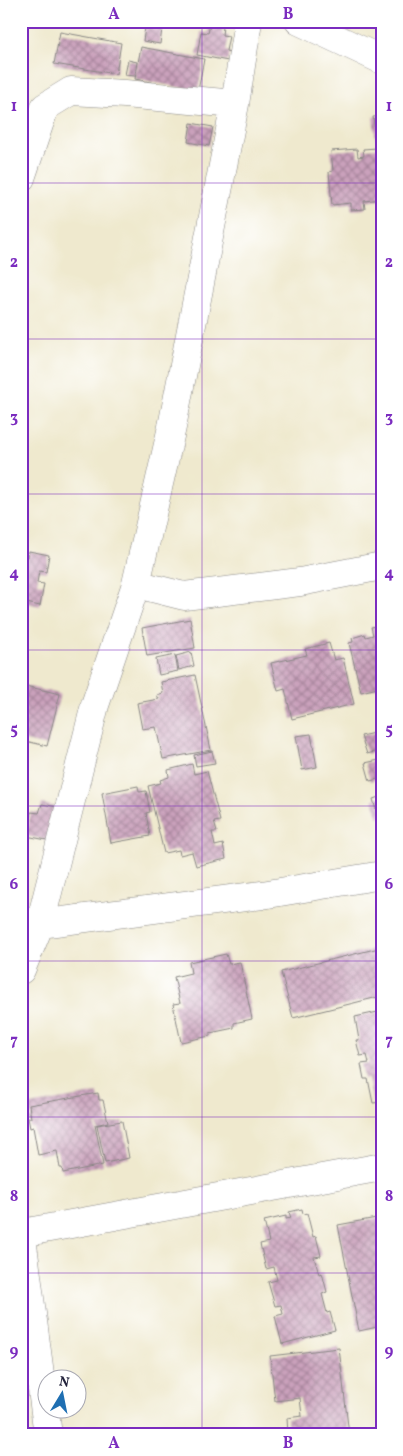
<svg xmlns="http://www.w3.org/2000/svg" width="403" height="1456" viewBox="0 0 403 1456" font-family="Vollkorn,serif">
	<defs>
		<pattern id="building-cross-hatch" width="8" height="8" patternUnits="userSpaceOnUse" patternTransform="scale(1.25)"><rect width="8" height="8" fill="#caa1bc"/><path d="M0 0l8 8M0 8l8-8" fill="none" stroke="#a4839a"/></pattern>
	</defs>
	<rect width="100%" height="100%" fill="#fff"/>
	<filter id="ink" filterUnits="userSpaceOnUse"><feTurbulence type="fractalNoise" baseFrequency=".02" numOctaves="2"/><feDisplacementMap in="SourceGraphic" scale="10" xChannelSelector="R" yChannelSelector="G"/><feConvolveMatrix kernelMatrix="1 2 1 2 8 2 1 2 1" color-interpolation-filters="sRGB"/></filter>
	<filter id="wash" filterUnits="userSpaceOnUse"><feTurbulence type="fractalNoise" baseFrequency=".0096" numOctaves="4" result="noise"/><feDisplacementMap in="SourceGraphic" scale="20" xChannelSelector="R" yChannelSelector="G"/><feGaussianBlur stdDeviation="1.12" result="paint"/><feColorMatrix in="noise" values="0 0 0 0 0 0 0 0 0 0 0 0 0 0 0 0 0 1.4 0 .05"/><feComposite in="paint" operator="in"/></filter>
	<g filter="url(#wash)">
		<rect width="100%" height="100%" fill="#efe9ce"/>
		<g id="blocks">
			<path fill="url(#building-cross-hatch)" d="M146,21H163L160,44L143,41Z
				M210,25L223,27L222,35L229,36L226,51L230,52L228,61L197,55L201,32L208,33Z
				M60,32L121,43L116,74L54,64Z
				M141,47L204,59L198,91L135,79Z
				M128,60L137,62L135,76L125,75Z
				M382,116V199L364,201L365,209L351,210V203L332,205L329,172L333,171L331,151L357,149L358,157L364,156L363,149L377,148L373,117Z
				M191,123L213,127L209,146L188,142Z
				M29,551L49,555L46,572L39,571L37,583L44,584L40,606L22,602L25,593H21V556L28,557Z
				M190,619L195,648L147,656L142,628Z
				M382,625V687L361,692L349,643L353,642L352,638L365,634L366,637L373,635L371,627Z
				M329,643L334,660L343,658L354,704L292,719L285,689L278,691L271,663L307,655L305,649Z
				M191,652L194,666L179,670L176,656Z
				M175,655L178,671L159,675L156,659Z
				M195,675L211,750L163,759L156,727L142,729L137,703L159,699L157,695L163,693L161,682Z
				M21,685L60,694L47,746L21,740Z
				M378,732L382,750L367,754L361,736Z
				M311,734L317,767L302,770L296,736Z
				M212,751L215,763L196,766L194,755Z
				M379,760L382,769V778L370,781L365,763Z
				M192,764L194,774L207,771L220,821L214,822L217,832H212L215,846L223,844L226,859L196,866L192,852L180,855L179,850L164,853L148,786L161,783L160,780L169,777L168,770Z
				M138,786L139,792L146,791L150,812L146,813L150,836L111,843L102,793Z
				M21,796L28,797L23,822H21Z
				M382,796V816L378,817L373,799Z
				M42,804L58,807L52,841L26,836L31,812L39,813Z
				M379,948L382,957V996L293,1018L281,972Z
				M226,954L229,964L240,962L252,1019L234,1023V1028L210,1033V1036L181,1042L173,1004L180,1003L174,977L191,973L189,962Z
				M382,1011V1102L373,1103L368,1079H364L361,1064L369,1063L367,1055L360,1056L356,1040H359L355,1017Z
				M98,1093L99,1100H103L108,1122L95,1125L103,1165L63,1173L62,1168H60L57,1151L38,1155L33,1127L30,1128L28,1118H31L29,1105Z
				M122,1121L129,1158L105,1163L97,1125Z
				M302,1209L303,1214L307,1213L313,1237L316,1236L321,1256L314,1257L319,1274L322,1273L327,1292L322,1294L327,1313L330,1312L335,1330L282,1344L275,1316L283,1314L281,1305L275,1306L268,1282L277,1280L274,1267L266,1269L260,1244L269,1242L264,1221L286,1216V1219L291,1218L289,1212Z
				M382,1217V1326L359,1331L338,1225Z
				M339,1348L349,1435H288L287,1418L302,1416L300,1398L275,1401L270,1356Z"/>
		</g>
	</g>
	<g filter="url(#ink)">
		<use href="#blocks" fill-opacity="0" stroke="#888684" stroke-width="1"/>
		<g fill="none" stroke-linecap="round" stroke-linejoin="round">
			<defs>
				<path id="minor" d="M299,21L382,60
					M21,178L45,107L71,91L125,94L235,104
					M136,584L184,596L300,582L382,566
					M40,924L262,895L382,875
					M21,970L40,924L95,705L136,584L172,427L235,104L248,21
					M21,1230L48,1435
					M22,1233L382,1167"/>
			</defs>
			<use href="#minor" stroke="#888684" stroke-width="29"/>
			<use href="#minor" stroke="#fff" stroke-width="28"/>
		</g>
	</g>
	<path fill="none" stroke="#7b2cbf" stroke-width="1" stroke-opacity="0.55" d="M202,21V1435M21,183H382M21,339H382M21,494H382M21,650H382M21,806H382M21,961H382M21,1117H382M21,1273H382"/>
	<rect width="403" height="1456" fill="none" stroke="#fff" stroke-width="55"/>
	<g transform="translate(62 1394) rotate(10)"><circle r="24" fill="#ffffff" stroke="#a7a7b1"/>
	<path d="M0-4L9 19L0 12L-9 19Z" fill="#1f6fb2"/>
	<text y="-8" font-size="14" font-weight="bold" text-anchor="middle" fill="#22223b">N</text>
	</g>
	<rect x="28" y="28" width="348" height="1400" fill="none" stroke="#7b2cbf" stroke-width="2"/>
	<g font-size="16" text-anchor="middle" font-weight="bold" fill="#7b2cbf">
		<text x="114" y="19">A</text>
		<text x="288" y="19">B</text>
		<text x="14" y="111">1</text>
		<text x="389" y="111">1</text>
		<text x="14" y="267">2</text>
		<text x="389" y="267">2</text>
		<text x="14" y="422">3</text>
		<text x="389" y="422">3</text>
		<text x="14" y="578">4</text>
		<text x="389" y="578">4</text>
		<text x="14" y="734">5</text>
		<text x="389" y="734">5</text>
		<text x="14" y="889">6</text>
		<text x="389" y="889">6</text>
		<text x="14" y="1045">7</text>
		<text x="389" y="1045">7</text>
		<text x="14" y="1201">8</text>
		<text x="389" y="1201">8</text>
		<text x="14" y="1356">9</text>
		<text x="389" y="1356">9</text>
		<text x="114" y="1448">A</text>
		<text x="288" y="1448">B</text>
	</g>
</svg>
